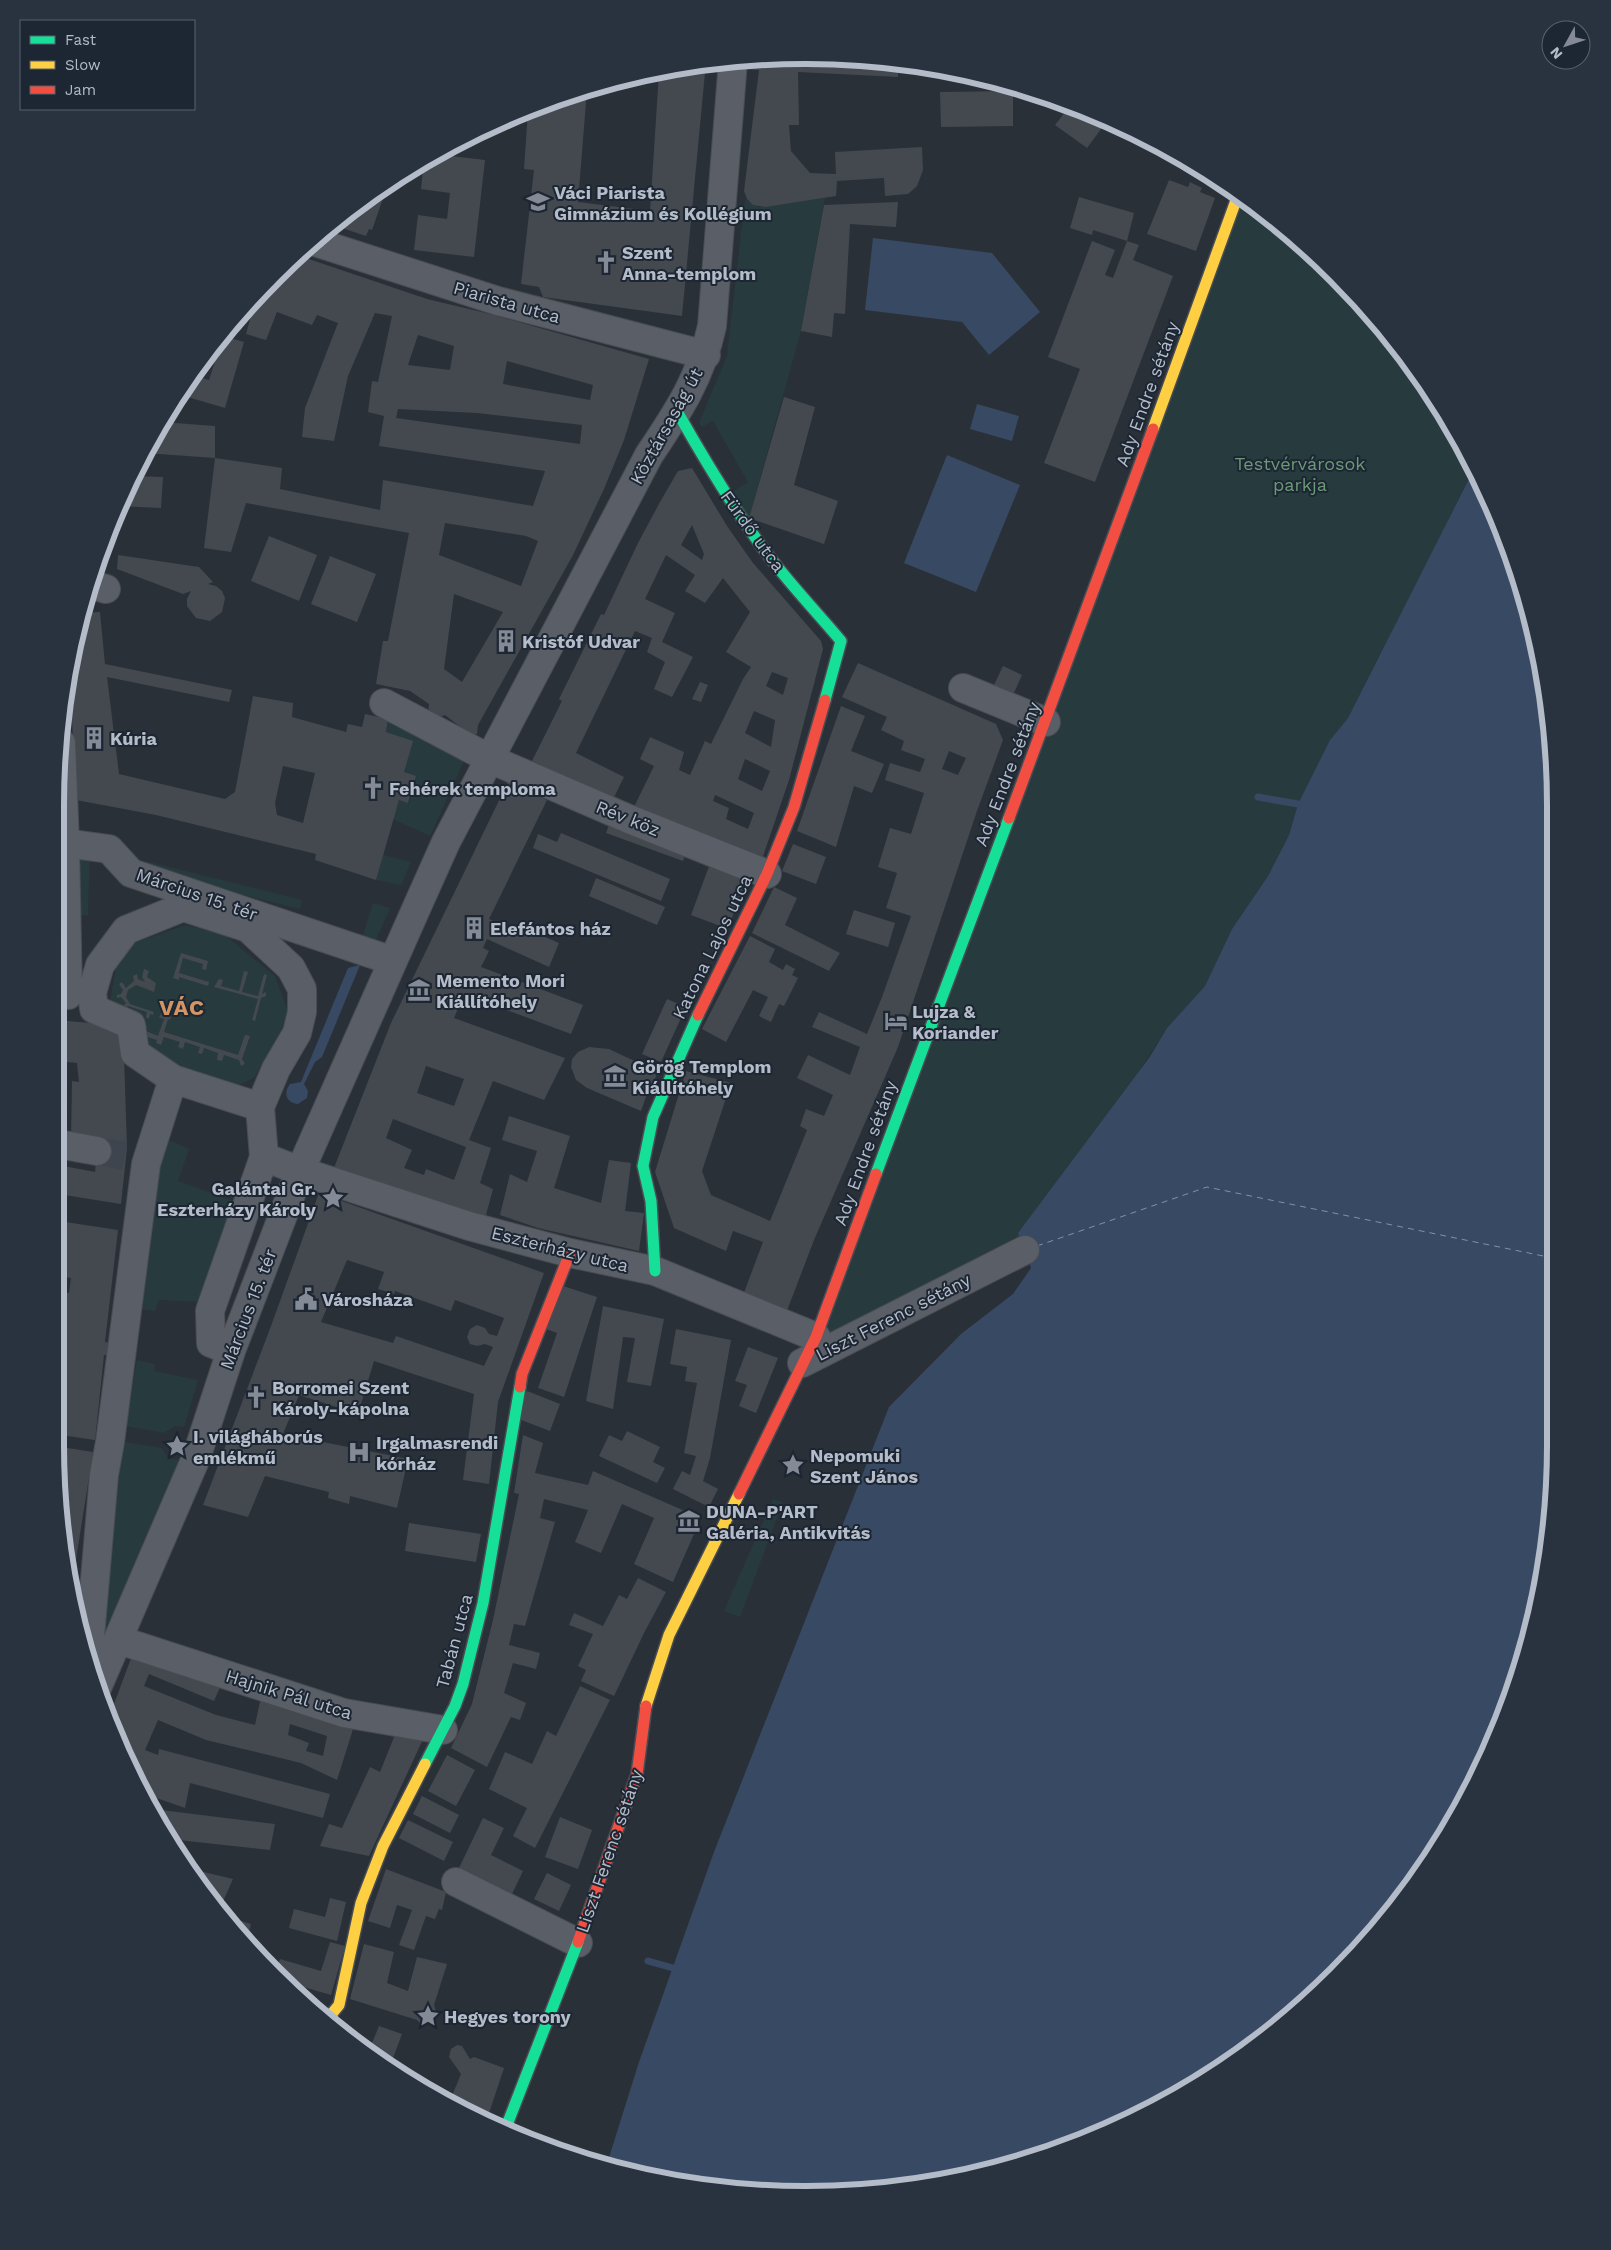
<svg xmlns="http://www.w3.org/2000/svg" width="1611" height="2250" viewBox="0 0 1611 2250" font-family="'Work Sans',sans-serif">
	<rect width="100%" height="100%" fill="#2a3038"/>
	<path fill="#273a3e" d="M1238,195L1263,210L1370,311L1430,389L1475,467L1348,718L1330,740L1298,804L1289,835L1268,876L1232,929L1205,986L1167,1028L1025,1250L844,1341L816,1337Z
		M825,198L801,331L749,518L726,496L748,482L713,421L702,427L699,423L727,356L745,199L759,207Z
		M388,719L466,757L430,836L393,819L399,800L409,803L416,776L404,772L386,732Z
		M81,848H90L88,915H79Z
		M383,855L411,862L401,885L376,880Z
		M145,861L302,900L300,909L143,870Z
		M373,903L390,908L373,947L361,941Z
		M185,925L225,935L275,976L288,1011L281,1030L255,1077L225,1092L180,1074L108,1012L116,968L123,960L122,959L127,940L135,943Z
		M160,1136L189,1149L178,1181L239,1203L204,1302L159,1300L155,1311L140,1309Z
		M137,1360L155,1364L154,1371L198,1380L184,1427L175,1426L164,1433L126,1426Z
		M124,1442L162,1448L169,1459L181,1460L106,1650L96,1648Z
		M773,1499L783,1502L740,1617L724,1611Z"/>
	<path fill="#384963" d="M873,238L992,253L1040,312L989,355L962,322L865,310Z
		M977,404L1019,416L1012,441L970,429Z
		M947,455L1020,485L976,592L904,563Z
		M1475,467L1530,611L1550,707L1554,1493L1530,1639L1478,1777L1401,1902L1300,2009L1222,2069L1137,2118L1000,2169L904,2189L805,2195L707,2189L606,2167L639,2062L714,1852L889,1407L961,1334L1013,1294L1031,1268L1018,1233L1149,1058L1167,1028L1205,986L1232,929L1268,876L1289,835L1298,804L1330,740L1348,718Z
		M360,965L322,1057L315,1062L304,1084L308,1091L307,1098L298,1104C286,1103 283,1093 290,1084L301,1082L348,968Z"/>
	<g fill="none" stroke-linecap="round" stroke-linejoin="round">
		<path stroke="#384963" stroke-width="7" d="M1258,797L1298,804
			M648,1961L673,1968"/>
		<path stroke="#7c92b1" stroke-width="1" stroke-dasharray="6 5" stroke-linecap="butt" d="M1037,1246L1207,1187L1553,1258"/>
	</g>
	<path fill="#444950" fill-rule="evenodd" d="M855,57L898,64V77L798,72L799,125H789L791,151L810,173L836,174L835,152L922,147L923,170L917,186L908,194L885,196L884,178L837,181L836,196L765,207L753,205L747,199L744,191L759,70L744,69L746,60Z
		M706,62L682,316L543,297L539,287L521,284L534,170L524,169L528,111L538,109L539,107L565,95L587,90L578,202L650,211L659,73Z
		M1013,91V126L941,127L940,92Z
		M1069,107L1107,121L1087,148L1055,125Z
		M434,154L485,160L474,257L414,250L418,215L447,219L450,193L421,189L424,160Z
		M1169,180L1188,187L1190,182L1202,188L1200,192L1215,198L1196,251L1147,234Z
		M387,187L372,230L369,229L366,236L333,225Z
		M1079,197L1134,213L1127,241L1093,230L1092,235L1070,228Z
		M898,202L896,227L850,224L845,314L834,313L832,337L801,331L824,205Z
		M1092,241L1115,250L1105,275L1113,278L1127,241L1139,245L1133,260L1173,276L1095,482L1044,463L1080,369L1048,357Z
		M297,255L427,299L490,314L649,359L624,440L604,489L573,555L478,725L477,734L471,735L445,715L436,719L428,714L429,704L410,691L376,684L383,641H388L409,533L246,503L231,552L204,548L215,458L282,468L280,489L380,510L383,480L533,506L545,471L379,446L384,416L368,412L372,381L378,382L392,316L375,313L348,376L334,441L302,437L305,408L338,323L317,315L312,325L277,312L266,340L246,334L251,316L239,314ZM418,335L454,346L450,370L408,365ZM507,361L593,385L590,400L503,384ZM398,409L477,413L582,425L580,444L396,418ZM445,523L526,536L538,541L521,586L439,555ZM454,594L503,612L462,682L444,669Z
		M223,336L244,342L225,408L181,395L195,376L209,380Z
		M784,397L815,407L794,485L838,501L824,544L749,518Z
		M162,422L215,426V458L145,453Z
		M692,468L727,526L753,563L821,641L823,649L789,780L760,865L634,807L654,766L640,759L650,737L684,752L679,770L690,775L705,741L711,744L743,679L751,667L726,652L750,612L723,578L705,603L685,591L695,575L666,555L645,599L675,613L662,642L693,657L672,697L654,689L665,662L647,652L652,638L635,631L576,753L624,777L612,801L532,761L562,701L559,699L601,614L604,615L638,543L660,502L678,471ZM692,525L704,554L702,560L681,545ZM772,672L788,678L783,695L766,686ZM754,711L775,720L771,747L745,733ZM745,759L770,771L762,791L738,779ZM715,795L754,813L748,829L726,819L729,808L713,801Z
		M133,476L163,477L161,508L118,506Z
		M269,536L317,555L299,601L251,581Z
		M118,555L199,567L213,582L208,584L216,586L222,591L225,598L222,612L210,621L196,618L187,606V599L191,591L183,594L117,569Z
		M330,556L376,574L357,622L311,604Z
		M100,612L105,664L232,690L229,702L107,677L119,774L225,799L235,792L253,696L293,703L292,717L346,732L348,724L362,727L365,714L388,719L386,732L413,741L404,772L416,776L408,803L399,800L376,880L315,860L316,854L156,815L76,800L69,659L84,613ZM283,766L315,773L303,823L277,815L275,803Z
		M858,663L996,724L1003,740L977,811L898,1047L814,1240L785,1316L742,1298L763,1242L733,1231L726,1251L674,1228L655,1172L686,1071L731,1083L702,1171L711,1195L770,1221L807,1130L800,1126L806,1109L824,1116L833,1095L797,1078L808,1055L850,1075L860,1047L812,1027L819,1012L867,1034L882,997L911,916L886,908L897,873L878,867L890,828L911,834L924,793L885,780L890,763L920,772L925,759L901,750L904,741L881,730L887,717L842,697ZM949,751L966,758L958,775L942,769Z
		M1003,666L1022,675L1013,695L994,685Z
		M700,682L708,685L701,702L692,699Z
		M841,706L865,716L851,751L884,764L872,793L854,786L836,847L797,831Z
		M508,782L547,800L489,919L525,935L527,929L559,943L549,967L487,939L483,948L489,951L481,967L583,1005L571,1034L464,994L454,1018L565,1058L544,1100L493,1081L469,1140L491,1148L480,1183L493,1189L485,1219L332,1173L391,1023ZM426,1066L464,1079L454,1106L417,1093ZM393,1119L466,1147L454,1180L426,1169L424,1175L404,1168L412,1150L386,1138Z
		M610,822L687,850L683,861L606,833Z
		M561,833L670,879L661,901L533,848L538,834L557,842Z
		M793,844L826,857L816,884L782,871Z
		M711,861L748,874L728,929L691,915Z
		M596,878L665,907L657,925L589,896Z
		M774,887L797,898L785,925L840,953L829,971L752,933Z
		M854,910L895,923L888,947L846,934Z
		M750,936L775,949L769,962L783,970L786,964L795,969L792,975L798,978L784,1006L779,1004L771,1022L759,1016L768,997L753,990L726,1042L702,1029Z
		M181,953L208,961L206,970L202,969L203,964L183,958L179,973L209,982L208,986L179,977V980L173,978Z
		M144,969L149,971L147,977L156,983L154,992L136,985L128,990L126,997L130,1004L154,1012L153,1015L150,1014L149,1019L146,1017L147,1012L128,1006L123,1010L122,1007L126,1003L121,997L117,998V995L121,994L123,990L119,984L122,982L126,988L134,981L133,976L137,974L138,979L145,982L142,977Z
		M244,971L248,972L242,992L258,996L264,974L267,975L262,994L266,992V996L261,998L255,1021L252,1020L258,999L214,987L219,979L223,980L221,986L239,991Z
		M667,999L686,1007L661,1062L642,1054Z
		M161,1013L171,1016L170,1020L168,1019L164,1032L238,1055L245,1035L250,1036L242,1059L245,1064L241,1066L239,1060L224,1055L222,1061L217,1060L218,1053L204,1048L202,1054L198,1053L200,1047L185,1042L183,1049L178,1047L180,1042L164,1037L161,1045L156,1043L157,1040L139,1034L142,1024L147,1026L146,1031L158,1036L164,1019L159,1018Z
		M57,1020L123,1026L127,1148L121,1204L58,1194V1165L95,1172L98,1143L71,1139L72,1081L79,1082L77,1063L57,1061Z
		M589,1047L609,1049L658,1072L652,1085L656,1087L653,1096L647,1094L641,1111L587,1088L576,1080L571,1067L572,1059L578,1052Z
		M509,1116L570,1136L554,1188L601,1203L609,1160L631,1163L625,1211L644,1213L639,1251L538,1228L500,1215L510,1174L527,1182L537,1151L502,1140Z
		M319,1193L544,1273L498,1402L489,1484L463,1480L474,1394L374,1361L358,1414L299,1395L283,1434L408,1459L397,1508L350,1496L349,1504L328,1498L329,1492L265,1476L248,1517L203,1505L271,1326ZM347,1260L384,1272L378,1289L394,1294L395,1291L451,1311L455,1300L504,1318L497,1336L489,1334L485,1328L477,1325L470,1329L467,1337L470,1344L477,1346L485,1344L493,1347L484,1366L396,1336L393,1343L321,1322Z
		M59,1221L118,1230L105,1342L112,1343L111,1355H104L95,1440L61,1435L62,1358H60L59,1292L69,1293L71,1278L59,1276Z
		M563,1286L597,1297L564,1397L538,1388L557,1333L546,1329Z
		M603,1306L664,1319L651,1386L627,1382L635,1338L623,1337L613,1409L586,1401Z
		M676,1329L731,1340L710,1458L703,1481L718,1489L709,1507L673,1489L682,1471L690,1475L696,1456L684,1453L697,1383L685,1381L687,1367L670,1364Z
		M748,1347L778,1358L756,1413L739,1406L747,1385L735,1381Z
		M527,1391L560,1404L550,1431L516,1418Z
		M627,1431L660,1447L653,1462L665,1468L657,1483L599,1456L609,1435L622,1441Z
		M523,1435L543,1443L535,1473L588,1485L593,1471L701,1518L673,1582L634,1564L654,1518L622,1504L601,1553L575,1542L588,1510L544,1499L540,1518L555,1522L525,1626L514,1624L509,1645L540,1653L536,1669L513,1663L504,1693L526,1703L520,1720L511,1717L487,1767L451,1748L472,1704L493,1620L519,1494L514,1493Z
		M61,1447L93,1452L71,1591L61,1543Z
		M409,1523L481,1534L476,1562L405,1551Z
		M638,1578L666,1592L645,1631L614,1696L581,1681L586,1670L578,1666L593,1634L569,1625L574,1613L603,1626L619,1595L627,1599Z
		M133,1653L221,1685L214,1701L149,1674L144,1686L216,1715L255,1725L261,1697L354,1726L337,1780L301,1763L206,1740L158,1720L145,1750L158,1755L159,1749L330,1794L323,1818L190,1783L185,1808L145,1794L112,1732L108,1720ZM290,1724L327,1736L323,1756L306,1751L309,1743L288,1735Z
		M580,1686L610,1700L535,1848L513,1836L527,1808L489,1789L505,1752L532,1764L547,1731L556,1736Z
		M396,1732L424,1737L369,1856L320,1846L329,1824L342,1828L370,1767L380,1772Z
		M447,1755L475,1770L456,1806L428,1791Z
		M422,1796L459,1815L450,1833L413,1814Z
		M153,1809L275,1824L270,1850L169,1839Z
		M560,1817L592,1830L578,1869L545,1857Z
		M483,1818L504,1828L491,1855L523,1871L512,1894L459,1868Z
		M408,1820L453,1842L444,1861L399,1838Z
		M187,1868L233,1879L221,1906L214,1904Z
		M386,1869L446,1892L442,1910L439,1909L435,1919L426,1916L414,1950L399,1945L412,1910L397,1905L390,1928L368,1921Z
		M547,1873L571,1885L559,1911L534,1899Z
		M330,1898L346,1902L337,1941L289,1928L294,1909L325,1917Z
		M228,1917L251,1924L246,1944L227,1921Z
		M330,1942L345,1946L331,1995L283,1981L275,1974L280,1959L321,1971Z
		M364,1944L394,1952L387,1983L408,1991L417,1957L447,1964L434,2005L437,2014L433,2021L429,2023H420L417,2020L350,1999Z
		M290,1989L314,1996L309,2008L299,1997Z
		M379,2026L402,2034L389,2069L368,2053Z
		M457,2045L462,2046L470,2059L474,2057L504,2068L486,2122L449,2103L461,2074L449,2057L451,2049Z"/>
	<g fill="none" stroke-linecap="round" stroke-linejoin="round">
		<path stroke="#3f454e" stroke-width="28" stroke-dasharray="28 14" stroke-linecap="butt" d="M97,1151L126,1156"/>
		<defs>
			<path id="street" d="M312,241L498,301L706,355
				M92,585L106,589
				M963,688L1046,722
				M384,703L490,759L629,819L767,874
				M55,844L65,843L61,743
				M68,995L65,843L109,849L131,873L393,961
				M173,1079L260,1107
				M58,1144L97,1151
				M231,1351L211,1343L210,1311L264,1157
				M802,1363L1025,1250
				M119,1640L344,1713L443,1730
				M88,1660L104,1475L110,1442L146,1164L173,1079L135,1053L131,1025L94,1009L92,993L100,965L126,930L183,907L248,928L291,968L302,989V1012L297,1033L276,1069L260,1107L264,1157L300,1171L469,1226L570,1253L655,1271L816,1337
				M97,1688L196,1458L231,1351L300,1171L416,909L446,842L649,455C678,412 701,377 712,326L733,61
				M456,1882L578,1943"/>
			<path id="fast" d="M678,413C704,459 731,504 762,547C786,580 815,610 841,641L825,700
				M876,1174L1009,818
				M655,1271L651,1201L643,1166L653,1117L698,1015
				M425,1764L455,1706L463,1684L483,1603L520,1387
				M505,2130L578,1942"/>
			<path id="slow" d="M1153,429L1238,195
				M646,1706L669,1635L739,1494
				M326,2021L339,2005L361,1903L383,1846L425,1764"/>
			<path id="jam" d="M1009,818L1153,429
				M698,1015L767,874L794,807L825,700
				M520,1387L522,1374L570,1253
				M739,1494L816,1337L876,1174
				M578,1942L637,1774L646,1706"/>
		</defs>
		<use href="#street" stroke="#484c53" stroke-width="30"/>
		<use href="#fast" stroke="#484c53" stroke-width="14"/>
		<use href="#slow" stroke="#484c53" stroke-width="14"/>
		<use href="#jam" stroke="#484c53" stroke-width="14"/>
		<use href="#street" stroke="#5a5e66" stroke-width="28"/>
		<use href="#fast" stroke="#16e098" stroke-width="11"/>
		<use href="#slow" stroke="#ffcf43" stroke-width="11"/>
		<use href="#jam" stroke="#f24e42" stroke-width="11"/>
	</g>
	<defs>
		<symbol id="school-bare" viewBox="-9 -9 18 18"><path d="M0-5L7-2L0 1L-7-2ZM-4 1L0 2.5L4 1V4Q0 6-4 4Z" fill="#848b96" stroke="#1d2633" stroke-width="2.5" paint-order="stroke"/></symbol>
		<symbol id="church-bare" viewBox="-9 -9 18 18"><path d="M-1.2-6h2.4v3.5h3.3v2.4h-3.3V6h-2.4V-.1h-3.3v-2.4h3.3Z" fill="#848b96" stroke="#1d2633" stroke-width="2.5" paint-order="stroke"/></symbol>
		<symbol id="building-bare" viewBox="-9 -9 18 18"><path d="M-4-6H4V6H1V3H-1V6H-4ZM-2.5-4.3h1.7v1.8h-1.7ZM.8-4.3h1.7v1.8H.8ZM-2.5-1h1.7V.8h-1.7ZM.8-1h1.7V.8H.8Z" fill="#848b96" stroke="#1d2633" stroke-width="2.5" paint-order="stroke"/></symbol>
		<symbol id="museum-bare" viewBox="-9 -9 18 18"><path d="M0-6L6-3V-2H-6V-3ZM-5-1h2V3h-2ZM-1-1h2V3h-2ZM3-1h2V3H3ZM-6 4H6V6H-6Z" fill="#848b96" stroke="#1d2633" stroke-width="2.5" paint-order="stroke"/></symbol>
		<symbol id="hotel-bare" viewBox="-9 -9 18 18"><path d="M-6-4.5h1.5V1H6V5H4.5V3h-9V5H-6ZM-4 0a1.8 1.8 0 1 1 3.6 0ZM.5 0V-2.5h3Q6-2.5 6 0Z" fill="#848b96" stroke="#1d2633" stroke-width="2.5" paint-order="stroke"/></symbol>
		<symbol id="sight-bare" viewBox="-9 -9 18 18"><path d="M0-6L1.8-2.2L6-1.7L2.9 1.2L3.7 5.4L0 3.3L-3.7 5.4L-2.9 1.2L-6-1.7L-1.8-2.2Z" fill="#848b96" stroke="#1d2633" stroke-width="2.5" paint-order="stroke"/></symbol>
		<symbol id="civic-bare" viewBox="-9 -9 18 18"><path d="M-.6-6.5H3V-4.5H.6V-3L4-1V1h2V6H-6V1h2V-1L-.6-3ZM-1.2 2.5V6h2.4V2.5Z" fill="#848b96" stroke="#1d2633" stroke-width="2.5" paint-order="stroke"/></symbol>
		<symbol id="hospital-bare" viewBox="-9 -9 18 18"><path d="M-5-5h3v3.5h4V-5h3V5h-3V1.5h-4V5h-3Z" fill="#848b96" stroke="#1d2633" stroke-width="2.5" paint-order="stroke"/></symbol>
	</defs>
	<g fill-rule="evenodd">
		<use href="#school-bare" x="522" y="186" width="32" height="32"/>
		<use href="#church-bare" x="590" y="246" width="32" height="32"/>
		<use href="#building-bare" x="490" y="625" width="32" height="32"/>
		<use href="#building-bare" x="78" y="722" width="32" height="32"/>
		<use href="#church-bare" x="357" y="772" width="32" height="32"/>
		<use href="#building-bare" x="458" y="912" width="32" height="32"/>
		<use href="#museum-bare" x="403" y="974" width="32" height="32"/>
		<use href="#hotel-bare" x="880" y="1005" width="32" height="32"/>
		<use href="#museum-bare" x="599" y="1060" width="32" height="32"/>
		<use href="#sight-bare" x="317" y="1182" width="32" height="32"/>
		<use href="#civic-bare" x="290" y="1283" width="32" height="32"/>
		<use href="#church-bare" x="240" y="1381" width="32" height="32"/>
		<use href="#sight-bare" x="161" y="1430" width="32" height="32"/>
		<use href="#hospital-bare" x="343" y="1436" width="32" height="32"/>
		<use href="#sight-bare" x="777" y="1449" width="32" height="32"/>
		<use href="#museum-bare" x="673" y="1505" width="32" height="32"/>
		<use href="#sight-bare" x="412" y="2000" width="32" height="32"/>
	</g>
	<g text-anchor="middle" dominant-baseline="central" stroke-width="4" stroke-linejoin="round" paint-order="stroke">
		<g font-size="18" font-weight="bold" fill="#b4bcc9" stroke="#1d2633" text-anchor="start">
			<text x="554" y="192">Váci Piarista<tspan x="554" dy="21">Gimnázium és Kollégium</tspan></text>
			<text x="622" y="252">Szent<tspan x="622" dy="21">Anna-templom</tspan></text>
			<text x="522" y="641">Kristóf Udvar</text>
			<text x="110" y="738">Kúria</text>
			<text x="389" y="788">Fehérek temploma</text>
			<text x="490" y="928">Elefántos ház</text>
			<text x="436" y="980">Memento Mori<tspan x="436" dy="21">Kiállítóhely</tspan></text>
			<text x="912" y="1011">Lujza &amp;<tspan x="912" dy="21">Koriander</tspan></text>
			<text x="632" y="1066">Görög Templom<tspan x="632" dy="21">Kiállítóhely</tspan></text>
			<text x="316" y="1188" text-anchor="end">Galántai Gr.<tspan x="316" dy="21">Eszterházy Károly</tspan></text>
			<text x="322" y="1299">Városháza</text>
			<text x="272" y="1387">Borromei Szent<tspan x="272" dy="21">Károly-kápolna</tspan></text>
			<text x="193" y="1436">I. világháborús<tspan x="193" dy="21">emlékmű</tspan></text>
			<text x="376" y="1442">Irgalmasrendi<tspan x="376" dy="21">kórház</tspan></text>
			<text x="810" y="1455">Nepomuki<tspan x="810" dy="21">Szent János</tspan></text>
			<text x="706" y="1511">DUNA-P'ART<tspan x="706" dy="21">Galéria, Antikvitás</tspan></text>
			<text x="444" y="2016">Hegyes torony</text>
		</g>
		<g font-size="18" fill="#b4bcc9" stroke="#1d2633">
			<text transform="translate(507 302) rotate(16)">Piarista utca</text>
			<text transform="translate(1147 394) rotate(-70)">Ady Endre sétány</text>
			<text transform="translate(666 426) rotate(-61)">Köztársaság út</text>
			<text transform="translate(753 531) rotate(54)">Fürdő utca</text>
			<text transform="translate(1007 774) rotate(-69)">Ady Endre sétány</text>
			<text transform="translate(628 818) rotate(22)">Rév köz</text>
			<text transform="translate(197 894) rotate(19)">Március 15. tér</text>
			<text transform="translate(712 947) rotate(-64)">Katona Lajos utca</text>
			<text transform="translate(865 1153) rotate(-70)">Ady Endre sétány</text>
			<text transform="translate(560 1249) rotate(14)">Eszterházy utca</text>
			<text transform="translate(248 1309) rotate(-69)">Március 15. tér</text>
			<text transform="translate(893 1317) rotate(-27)">Liszt Ferenc sétány</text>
			<text transform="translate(454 1641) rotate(-75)">Tabán utca</text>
			<text transform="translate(289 1694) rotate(17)">Hajnik Pál utca</text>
			<text transform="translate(609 1851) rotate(-71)">Liszt Ferenc sétány</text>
		</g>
		<g font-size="18" fill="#6b9a76" stroke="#1d2633">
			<text x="1300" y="463">Testvérvárosok<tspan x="1300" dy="21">parkja</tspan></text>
		</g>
		<g font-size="22" font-weight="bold" letter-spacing="1" fill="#d59563" stroke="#1d2633">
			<text x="182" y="1007">VÁC</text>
		</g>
	</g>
	<path d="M0 0H1611V2250H0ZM805 64H806A741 741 0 0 1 1547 805V1445A741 741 0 0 1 806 2186H805A741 741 0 0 1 64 1445V805A741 741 0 0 1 805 64Z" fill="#29323f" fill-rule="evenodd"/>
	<path fill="none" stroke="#b4bcc9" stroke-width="6" d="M805 64H806A741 741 0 0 1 1547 805V1445A741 741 0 0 1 806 2186H805A741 741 0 0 1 64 1445V805A741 741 0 0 1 805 64Z"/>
	<rect x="20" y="20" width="175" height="90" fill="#1d2633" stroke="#59626f"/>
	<rect x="30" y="36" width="25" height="8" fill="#16e098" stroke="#59626f"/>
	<text x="65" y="45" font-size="15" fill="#b4bcc9">Fast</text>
	<rect x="30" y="61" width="25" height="8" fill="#ffcf43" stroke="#59626f"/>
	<text x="65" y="70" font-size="15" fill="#b4bcc9">Slow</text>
	<rect x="30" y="86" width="25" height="8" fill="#f24e42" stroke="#59626f"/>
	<text x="65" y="95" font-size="15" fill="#b4bcc9">Jam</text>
	<g transform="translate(1566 45) rotate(230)"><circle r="24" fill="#1d2633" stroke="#59626f"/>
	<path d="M0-4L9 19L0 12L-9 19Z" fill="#848b96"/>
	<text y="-8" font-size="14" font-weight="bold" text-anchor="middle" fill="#b4bcc9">N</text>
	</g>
</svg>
